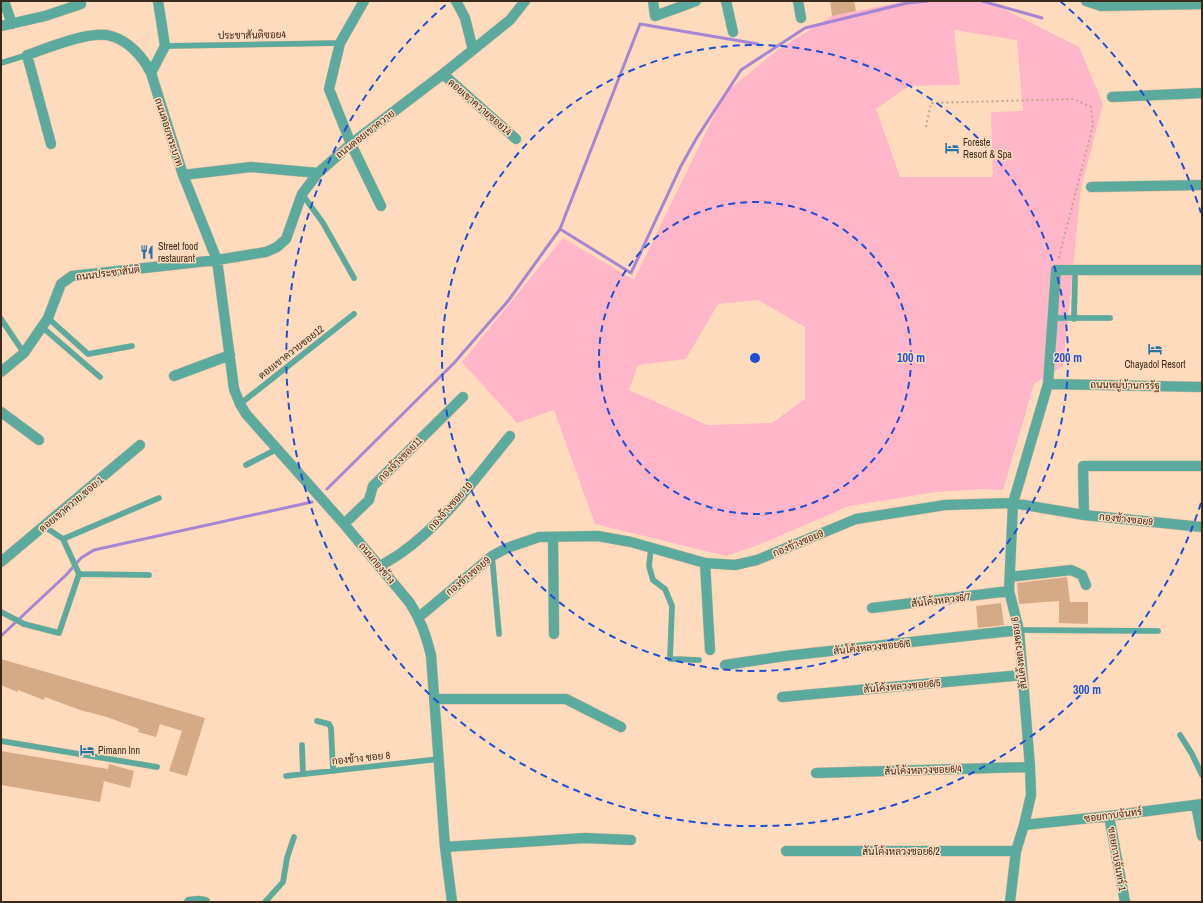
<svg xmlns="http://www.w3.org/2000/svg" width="1203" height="903" viewBox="0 0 1203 903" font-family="'Archivo Narrow',Sarabun,sans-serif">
	<rect width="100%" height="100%" fill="#ffdbbd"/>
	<path fill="#ffb6c9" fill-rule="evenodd" d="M906,1H988L1079,47L1103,104L1081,188L1063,366L1034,384L1003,490L981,489L936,492L849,506L756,546L726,556L595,524L554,410L517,423L462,362L563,238L634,280L725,93L776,51L832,16ZM954,30L1017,40L1023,111L991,112L993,177H900L876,109L909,86L960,85ZM758,300L805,327V399L772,423L707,425L629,390L638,365L686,359L718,304Z"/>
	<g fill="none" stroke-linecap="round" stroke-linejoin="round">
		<path stroke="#a685d5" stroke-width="3" d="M982,1L1042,18
			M560,229L631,273L681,166L696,139L741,70L805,28L907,3L928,1
			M327,489L454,363L508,301L560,229L640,24L758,44
			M1,636L66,575L81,558L94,550L312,502"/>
	</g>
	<path fill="#d5aa86" d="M830,1H854L856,11L832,16Z
		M1067,577L1070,602H1088V624L1059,623V601L1019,604L1017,583Z
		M1001,603L1004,625L978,628L976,606Z
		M1,659L205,718L187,776L169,771L182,731L160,724L156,737L138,732L139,729L107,717L80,710L45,697L44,700L18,690L17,692L1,685Z
		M1,751L108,769L109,764L134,771L130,788L104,781L100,802L1,785Z"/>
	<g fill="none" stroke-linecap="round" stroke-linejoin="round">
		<defs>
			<path id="service" d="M165,46L340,43
				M1,63L27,55
				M302,194L323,223L354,278
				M48,318L88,354L132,346
				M1053,318H1110
				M1,319L24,353
				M1074,319L1075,277
				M42,327L100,377
				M240,404L354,314
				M246,465L277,449
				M63,539L159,498
				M651,548L649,566L653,580L665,589L672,606L670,659L699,660
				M492,556L499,634
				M79,574L149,575
				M1,612L24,624L59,633L79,574L63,539L45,527
				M1019,630L1158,631
				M317,721L329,724L331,728L333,770
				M1180,735L1192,754L1202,775
				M1,741L157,767
				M302,745L303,774
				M286,776L439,759
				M265,902L283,882L287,858L294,837"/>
			<path id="minor" d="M4,1L12,24
				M158,1L165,46L151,73L183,175L217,260L234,389L240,404L246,414L344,524L410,603C421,620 426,636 431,655L445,847L452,902
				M364,1L340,43L329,89L351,144L381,206
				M456,1L465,18L473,50
				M653,1L655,16L696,1
				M726,1L733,32
				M798,1L801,18
				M1086,1L1101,6L1202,4
				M1,26L45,16L81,4L80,1
				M443,74L516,139
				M1112,97L1202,93
				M51,144L27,55C48,48 90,30 111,36C129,41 143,57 151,73
				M183,175L251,167L318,173
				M1091,187L1202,185
				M1,372L24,353L48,318L61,284L72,276L217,260L266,252L277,247L286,239L302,194L318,173L351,144L443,74L510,20L525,1
				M174,376L230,355
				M1048,384L1202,387
				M1,412L39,440
				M1084,515L1083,466H1202
				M344,524L369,500L373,486L463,397
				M553,537L554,634
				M1,562L140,445
				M705,563L710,650
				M380,566C387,562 394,558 401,553C443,524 478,475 510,436
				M1010,577L1071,570L1082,575L1086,585
				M872,608L1009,591
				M419,617L492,556L507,548L539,537L598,536L631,542L705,563L735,565L757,560L856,519L945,505L1013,503L1084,515L1202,527
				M725,665L785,656L1019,630
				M782,697L1022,675
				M434,699H566L621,727
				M816,773L1030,767
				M1196,805L1202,836
				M1109,816L1125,902
				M1024,825L1109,816L1202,804
				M445,847L585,838L631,840
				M786,851H1016
				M189,902L198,901L205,902
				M1010,902L1016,851L1024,825L1031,795L1030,767L1019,630L1009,591L1013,503L1048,384L1056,270H1202"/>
		</defs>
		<use href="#service" stroke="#d8b89d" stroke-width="6"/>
		<use href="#minor" stroke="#d8b89d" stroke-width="11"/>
		<path stroke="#c3a58b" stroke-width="2" stroke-dasharray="2 3" stroke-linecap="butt" d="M926,127L931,103L1074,99L1091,107L1093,125L1058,261"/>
		<use href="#service" stroke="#5baa9e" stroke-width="5.5"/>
		<use href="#minor" stroke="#5baa9e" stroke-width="10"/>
	</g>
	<g fill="none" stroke="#1d4ed8" stroke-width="2" stroke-dasharray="7 5">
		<circle cx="755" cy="358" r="156"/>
		<circle cx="755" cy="358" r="313"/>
		<path d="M1201 503A469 469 0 1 1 450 1M1060 1A469 469 0 0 1 1201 213"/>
	</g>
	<defs>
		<symbol id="hotel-bare" viewBox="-9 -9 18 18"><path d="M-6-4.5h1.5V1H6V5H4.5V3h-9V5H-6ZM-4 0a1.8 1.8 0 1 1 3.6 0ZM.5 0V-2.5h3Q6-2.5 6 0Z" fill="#2874a7" stroke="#ffdbbd" stroke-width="2.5" paint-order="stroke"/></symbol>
		<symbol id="restaurant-bare" viewBox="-9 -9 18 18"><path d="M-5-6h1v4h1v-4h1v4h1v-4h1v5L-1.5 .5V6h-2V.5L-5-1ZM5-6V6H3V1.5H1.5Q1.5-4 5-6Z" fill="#2874a7" stroke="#ffdbbd" stroke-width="2.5" paint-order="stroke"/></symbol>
	</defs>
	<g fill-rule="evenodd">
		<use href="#hotel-bare" x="942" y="138" width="20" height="20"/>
		<use href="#restaurant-bare" x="137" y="242" width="20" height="20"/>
		<use href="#hotel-bare" x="1145" y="339" width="20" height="20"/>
		<use href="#hotel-bare" x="77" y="740" width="20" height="20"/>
	</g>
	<g text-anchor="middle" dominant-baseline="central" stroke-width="3" stroke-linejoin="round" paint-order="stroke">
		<g font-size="10" fill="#3b2a1b" stroke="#ffdbbd">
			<text transform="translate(252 35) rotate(-1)">ประชาสันติซอย4</text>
			<text transform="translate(480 107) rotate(41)">ดอยเขาควายซอย14</text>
			<text transform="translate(169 132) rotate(72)">ถนนดอยพระบาท</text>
			<text transform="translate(365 134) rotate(-38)">ถนนดอยเขาควาย</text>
			<text transform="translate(108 273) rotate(-7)">ถนนประชาสันติ</text>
			<text transform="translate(291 352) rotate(-38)">ดอยเขาควายซอย12</text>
			<text transform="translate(1125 385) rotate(1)">ถนนหมู่บ้านกรรัฐ</text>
			<text transform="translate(400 459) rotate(-45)">กองจ้างซอย11</text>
			<text transform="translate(71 504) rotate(-40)">ดอยเขาควาย ซอย 1</text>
			<text transform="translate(450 506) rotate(-48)">กองจ้างซอย 10</text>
			<text transform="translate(1126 519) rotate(6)">กองช้างซอย9</text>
			<text transform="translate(798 543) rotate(-23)">กองช้างซอย9</text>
			<text transform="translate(377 563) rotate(50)">ถนนกองช้าง</text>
			<text transform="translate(468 576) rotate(-40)">กองช้างซอย9</text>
			<text transform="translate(941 600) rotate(-7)">สันโค้งหลวง6/7</text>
			<text transform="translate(872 647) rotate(-6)">สันโค้งหลวงซอย6/6</text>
			<text transform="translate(1019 653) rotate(-97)">สันโค้งหลวงซอย 6</text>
			<text transform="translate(902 686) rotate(-5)">สันโค้งหลวงซอย6/5</text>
			<text transform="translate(361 758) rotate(-6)">กองช้าง ซอย 8</text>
			<text transform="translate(923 770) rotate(-2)">สันโค้งหลวงซอย6/4</text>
			<text transform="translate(1113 815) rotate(-7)">ซอยกาบจันทร์</text>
			<text x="901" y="851">สันโค้งหลวงซอย6/2</text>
			<text transform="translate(1117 859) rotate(80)">ซอยกาบจันทร์ 1</text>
		</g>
		<g font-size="10" fill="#3b2a1b" stroke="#ffdbbd" text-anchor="start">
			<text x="963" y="142">Foreste<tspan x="963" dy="12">Resort &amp; Spa</tspan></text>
			<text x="158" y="246">Street food<tspan x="158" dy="12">restaurant</tspan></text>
			<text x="1155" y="364" text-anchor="middle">Chayadol Resort</text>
			<text x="98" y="750">Pimann Inn</text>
		</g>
	</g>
	<circle cx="755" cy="358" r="6" fill="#1d4ed8" stroke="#ffdbbd" stroke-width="2"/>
	<g font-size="12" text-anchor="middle" font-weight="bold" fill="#1d4ed8" stroke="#ffdbbd" stroke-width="3" stroke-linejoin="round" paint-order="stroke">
		<text x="911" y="362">100 m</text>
		<text x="1068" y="362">200 m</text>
		<text x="1087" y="694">300 m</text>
	</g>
	<rect width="1203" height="903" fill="none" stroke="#3b2a1b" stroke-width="4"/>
</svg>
